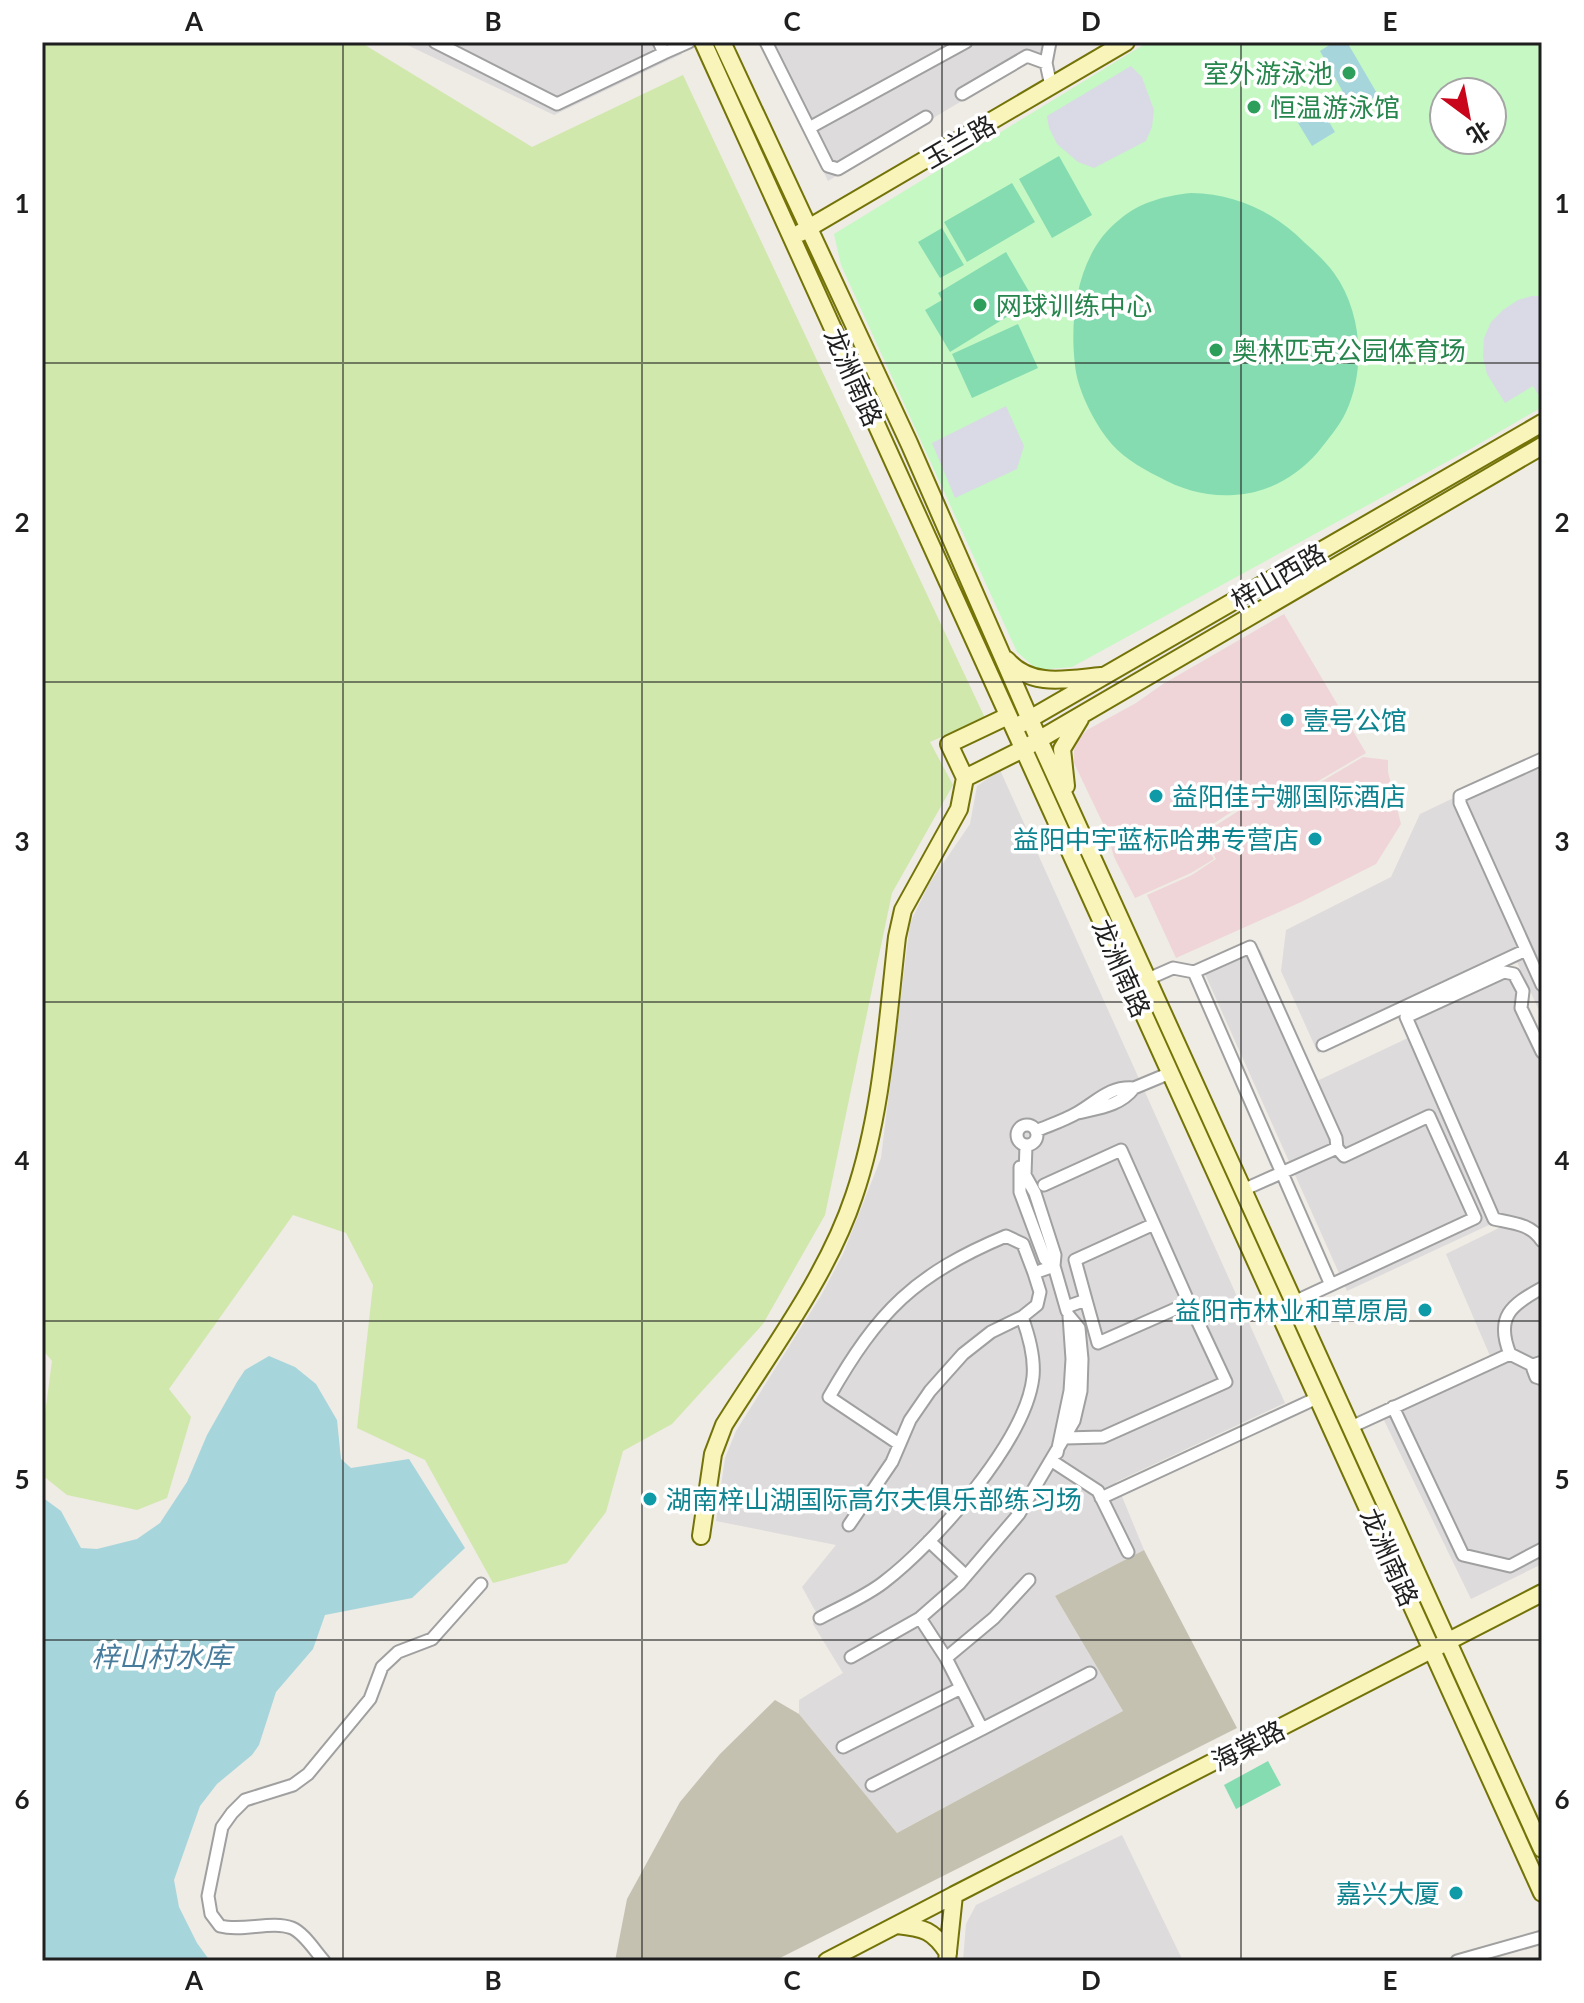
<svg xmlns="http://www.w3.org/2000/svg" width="1584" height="2003" viewBox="0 0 1584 2003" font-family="Lato,'Noto Sans SC',sans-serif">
	<rect width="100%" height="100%" fill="#efebe5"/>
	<path fill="#dddbdc" d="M401,42H677L682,54L554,115Z
		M762,42H1060L828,181Z
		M1542,756V1017L1517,962L1318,1053L1281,971L1286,930L1391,877L1420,814Z
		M1000,770L1285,1403L1116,1482L1144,1550L1055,1596L1123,1711L897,1833L799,1714V1700L843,1673L813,1624L817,1614L802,1587L836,1545L716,1521L725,1458L736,1431L822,1294L843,1254L881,1158L910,923L929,884L970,824L977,786Z
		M1260,949L1317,1081L1410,1037L1491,1224L1347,1291L1205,974Z
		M1507,974L1542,1048V1564L1471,1599L1379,1410L1491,1358L1446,1254L1501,1227L1410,1020Z
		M1122,1835L1183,1961H963L966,1924L976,1905Z"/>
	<path fill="#efd5d7" d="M1284,614L1366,753L1291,797L1262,792L1199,833L1214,859L1191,873L1135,898L1114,857L1107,832L1074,763V750L1079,739L1087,730L1136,703L1163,684Z
		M1363,757L1388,760V772L1401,824L1376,864L1301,902L1176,958L1147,895L1192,875L1216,859L1201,835L1263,795L1292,799Z"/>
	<path fill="#c4c1b1" d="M1144,1550L1237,1728L774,1961H615L627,1899L680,1802L720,1754L775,1700L799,1714L897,1833L1123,1711L1055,1596Z"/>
	<path fill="#d0e8ac" d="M42,42H360L532,147L683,75L985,718L930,742L953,785L892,893L825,1215L763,1324L672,1424L623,1451L606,1512L567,1563L493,1583L425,1460L357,1428L373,1285L346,1233L293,1215L169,1389L191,1417L167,1498L137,1510L67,1495L42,1475V1436L52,1361L42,1349Z"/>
	<path fill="#c5f8c3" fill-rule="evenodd" d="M1148,42H1542V407L1472,448L1072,667L1038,670L1017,652L841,265L834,234ZM1444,92H1492V140H1444Z"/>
	<path fill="#85dcb1" d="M1059,156L1092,215L1052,238L1019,179Z
		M1012,183L1035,222L967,262L944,222Z
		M1191,193C1236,194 1273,211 1305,243C1315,252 1326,262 1334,273C1362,312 1366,369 1346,412C1339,427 1328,439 1318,452C1296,477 1268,493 1234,495C1208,497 1182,490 1159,477C1139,467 1119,455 1106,437C1092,418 1077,388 1075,365C1069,316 1078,252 1119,220C1140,202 1164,196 1191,193Z
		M942,228L964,265L940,278L918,242Z
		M1006,252L1034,300L950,352L925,310L942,300L938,293Z
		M1018,324L1038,368L972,398L952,354Z
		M1268,1761L1281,1785L1236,1809L1224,1785Z"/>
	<path fill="#d9dae5" d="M1131,66L1142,77L1154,110L1152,127L1146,141L1094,168L1078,162L1057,144L1049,128L1047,116Z
		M1532,296H1542V400L1533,386L1505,403L1487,374L1483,357L1484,338L1491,322L1503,310L1518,300Z
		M1006,406L1024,446L1017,469L955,498L932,443Z"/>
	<path fill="#a6d6dc" d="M1334,42H1347L1378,95L1353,110L1320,51Z
		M1318,103L1335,132L1312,146L1295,118Z
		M269,1356L295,1367L316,1384L337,1420L341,1459L351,1468L409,1459L465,1548L412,1598L325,1615L313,1649L276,1692L259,1745L252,1755L217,1784L200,1806L174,1880L179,1907L197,1943L210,1961H42V1497L61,1511L81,1548L97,1549L137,1539L160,1523L187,1482L207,1435L237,1382L245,1370Z"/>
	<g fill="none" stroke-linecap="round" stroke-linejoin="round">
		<defs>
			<path id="street" d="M435,42L557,104L664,53L659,42
				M766,42L809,128
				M1050,42L1046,63L1051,86
				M664,53L689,42
				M962,94L1027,56L1046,63
				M926,117L838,169L828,166L809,128L966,42
				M1542,759L1460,796V803L1542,985
				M1194,972L1250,947L1336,1138L1337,1148
				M1148,979L1173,968L1194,972L1331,1285
				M1323,1045L1526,950
				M1542,1052L1521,1008L1523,991L1514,974L1504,972L1406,1017L1494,1219C1513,1223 1531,1224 1542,1241
				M1134,1088L1170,1073
				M1017 1135a10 10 0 1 1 20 0a10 10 0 1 1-20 0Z
				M1036,1131C1050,1125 1065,1120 1077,1113C1098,1101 1109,1086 1134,1088C1120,1106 1099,1108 1078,1113
				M1026,1145L1025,1175L1035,1193L1055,1255L1054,1266L1067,1311
				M1020,1167V1192L1045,1259L1054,1266
				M1044,1185L1121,1150L1154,1224
				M1243,1190L1337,1148L1344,1156L1429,1116L1475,1218L1294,1302
				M1066,1307L1086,1300L1098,1343L1189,1303L1154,1224L1075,1260L1086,1300
				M1510,1354L1534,1366
				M1542,1362L1536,1364L1533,1369L1536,1377L1542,1379
				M1393,1407L1463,1555L1510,1566L1542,1549
				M1351,1427L1510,1354C1495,1317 1511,1305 1542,1288
				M1065,1438L1103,1437L1226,1382L1189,1303
				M899,1444L829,1397C878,1311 915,1274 1006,1236L1023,1244L1034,1273
				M1052,1461L1098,1491L1128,1552
				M1101,1498L1317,1398
				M849,1525L892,1462L910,1420L930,1391L963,1354L991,1332L1022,1317L1037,1305L1040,1292L1034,1273L1054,1266
				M929,1541L966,1576
				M820,1618C840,1607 865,1597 884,1582C934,1544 1026,1441 1033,1377C1035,1357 1029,1336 1022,1317
				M920,1618L946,1658L982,1729L1090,1673
				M851,1657L920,1618L960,1583L1019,1514L1074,1421L1081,1391L1082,1359L1079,1328L1069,1316L1072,1359L1070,1391L1057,1453
				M946,1658L994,1618L1029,1580
				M843,1747L961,1688
				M872,1785L982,1729
				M324,1961C315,1951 304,1933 292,1928C272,1920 243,1932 220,1926L211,1914L208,1896L222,1827L232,1813L245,1800L293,1785L308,1774L370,1699L382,1667L398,1652L432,1639L481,1584
				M1457,1961L1542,1937"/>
			<path id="secondary" d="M703,42L1542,1893
				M722,42L909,443L1039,740L1542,1849
				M800,233L1126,42
				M1007,660C1031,688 1068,679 1101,676
				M1008,716L949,744L965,778L1023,749L1542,446
				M1021,724L1542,423
				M1066,786L1062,749L1080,719
				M701,1536L713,1454L724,1425C769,1353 827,1277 854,1196C882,1114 887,1024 897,937L903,910L959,809L965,778
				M897,1925C924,1928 933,1930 948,1953
				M827,1961L954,1895
				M947,1961L954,1895L1542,1593"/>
		</defs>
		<use href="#street" stroke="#a0a0a0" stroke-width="15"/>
		<use href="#secondary" stroke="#737308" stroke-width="20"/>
		<use href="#street" stroke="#fff" stroke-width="11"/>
		<use href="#secondary" stroke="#f8f4ba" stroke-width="16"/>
	</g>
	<path fill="none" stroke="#1f1f1f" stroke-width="2" stroke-opacity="0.55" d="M343,42V1961M642,42V1961M942,42V1961M1241,42V1961M42,363H1542M42,682H1542M42,1002H1542M42,1321H1542M42,1640H1542"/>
	<g fill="#2e9e5b" stroke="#fff" stroke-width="3">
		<circle cx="1349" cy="73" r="8"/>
		<circle cx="1254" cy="107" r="8"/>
		<circle cx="980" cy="305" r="8"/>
		<circle cx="1216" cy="350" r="8"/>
	</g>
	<g fill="#0f9aa8" stroke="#fff" stroke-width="3">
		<circle cx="1287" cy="720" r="8"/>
		<circle cx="1156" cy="796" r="8"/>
		<circle cx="1315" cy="839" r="8"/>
		<circle cx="1425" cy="1310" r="8"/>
		<circle cx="650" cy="1499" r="8"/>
		<circle cx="1456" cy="1893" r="8"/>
	</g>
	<g text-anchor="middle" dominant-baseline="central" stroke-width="7" stroke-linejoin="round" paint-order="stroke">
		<g font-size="26" fill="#27864d" stroke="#fff" text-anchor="start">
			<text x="1333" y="73" text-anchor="end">室外游泳池</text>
			<text x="1270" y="107">恒温游泳馆</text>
			<text x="996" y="305">网球训练中心</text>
			<text x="1232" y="350">奥林匹克公园体育场</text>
		</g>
		<g font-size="26" fill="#1f1f1f" stroke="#fff">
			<text transform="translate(959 141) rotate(-30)">玉兰路</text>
			<text transform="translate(854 377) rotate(66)">龙洲南路</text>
			<text transform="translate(1278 576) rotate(-30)">梓山西路</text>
			<text transform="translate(1122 968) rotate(66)">龙洲南路</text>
			<text transform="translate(1390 1557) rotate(66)">龙洲南路</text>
			<text transform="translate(1248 1745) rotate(-27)">海棠路</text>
		</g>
		<g font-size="26" fill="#0d838f" stroke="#fff" text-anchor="start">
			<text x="1303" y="720">壹号公馆</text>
			<text x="1172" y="796">益阳佳宁娜国际酒店</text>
			<text x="1299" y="839" text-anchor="end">益阳中宇蓝标哈弗专营店</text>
			<text x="1409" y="1310" text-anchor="end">益阳市林业和草原局</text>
			<text x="666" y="1499">湖南梓山湖国际高尔夫俱乐部练习场</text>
			<text x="1440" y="1893" text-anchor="end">嘉兴大厦</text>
		</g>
		<g font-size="28" font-style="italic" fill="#477b9c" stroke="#fff">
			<text x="161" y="1656">梓山村水库</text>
		</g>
	</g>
	<rect width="1584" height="2003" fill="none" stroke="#ffffff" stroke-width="88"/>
	<g transform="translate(1468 116) rotate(148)"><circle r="38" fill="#ffffff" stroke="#a5a5a5" stroke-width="2"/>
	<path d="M0-6L14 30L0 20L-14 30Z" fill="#c8051b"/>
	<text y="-12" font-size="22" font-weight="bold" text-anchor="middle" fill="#1f1f1f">北</text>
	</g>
	<rect x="44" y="44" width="1496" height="1915" fill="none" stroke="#1f1f1f" stroke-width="3"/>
	<g font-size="26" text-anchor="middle" font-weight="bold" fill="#1f1f1f">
		<text x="194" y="31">A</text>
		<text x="493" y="31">B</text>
		<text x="792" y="31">C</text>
		<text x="1091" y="31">D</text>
		<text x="1390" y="31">E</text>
		<text x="22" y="213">1</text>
		<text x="1562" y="213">1</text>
		<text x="22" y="532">2</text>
		<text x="1562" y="532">2</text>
		<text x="22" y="851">3</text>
		<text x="1562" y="851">3</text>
		<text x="22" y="1170">4</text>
		<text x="1562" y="1170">4</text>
		<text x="22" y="1489">5</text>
		<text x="1562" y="1489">5</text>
		<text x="22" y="1809">6</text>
		<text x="1562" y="1809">6</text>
		<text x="194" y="1990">A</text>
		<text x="493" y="1990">B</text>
		<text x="792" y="1990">C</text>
		<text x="1091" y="1990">D</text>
		<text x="1390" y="1990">E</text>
	</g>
</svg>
